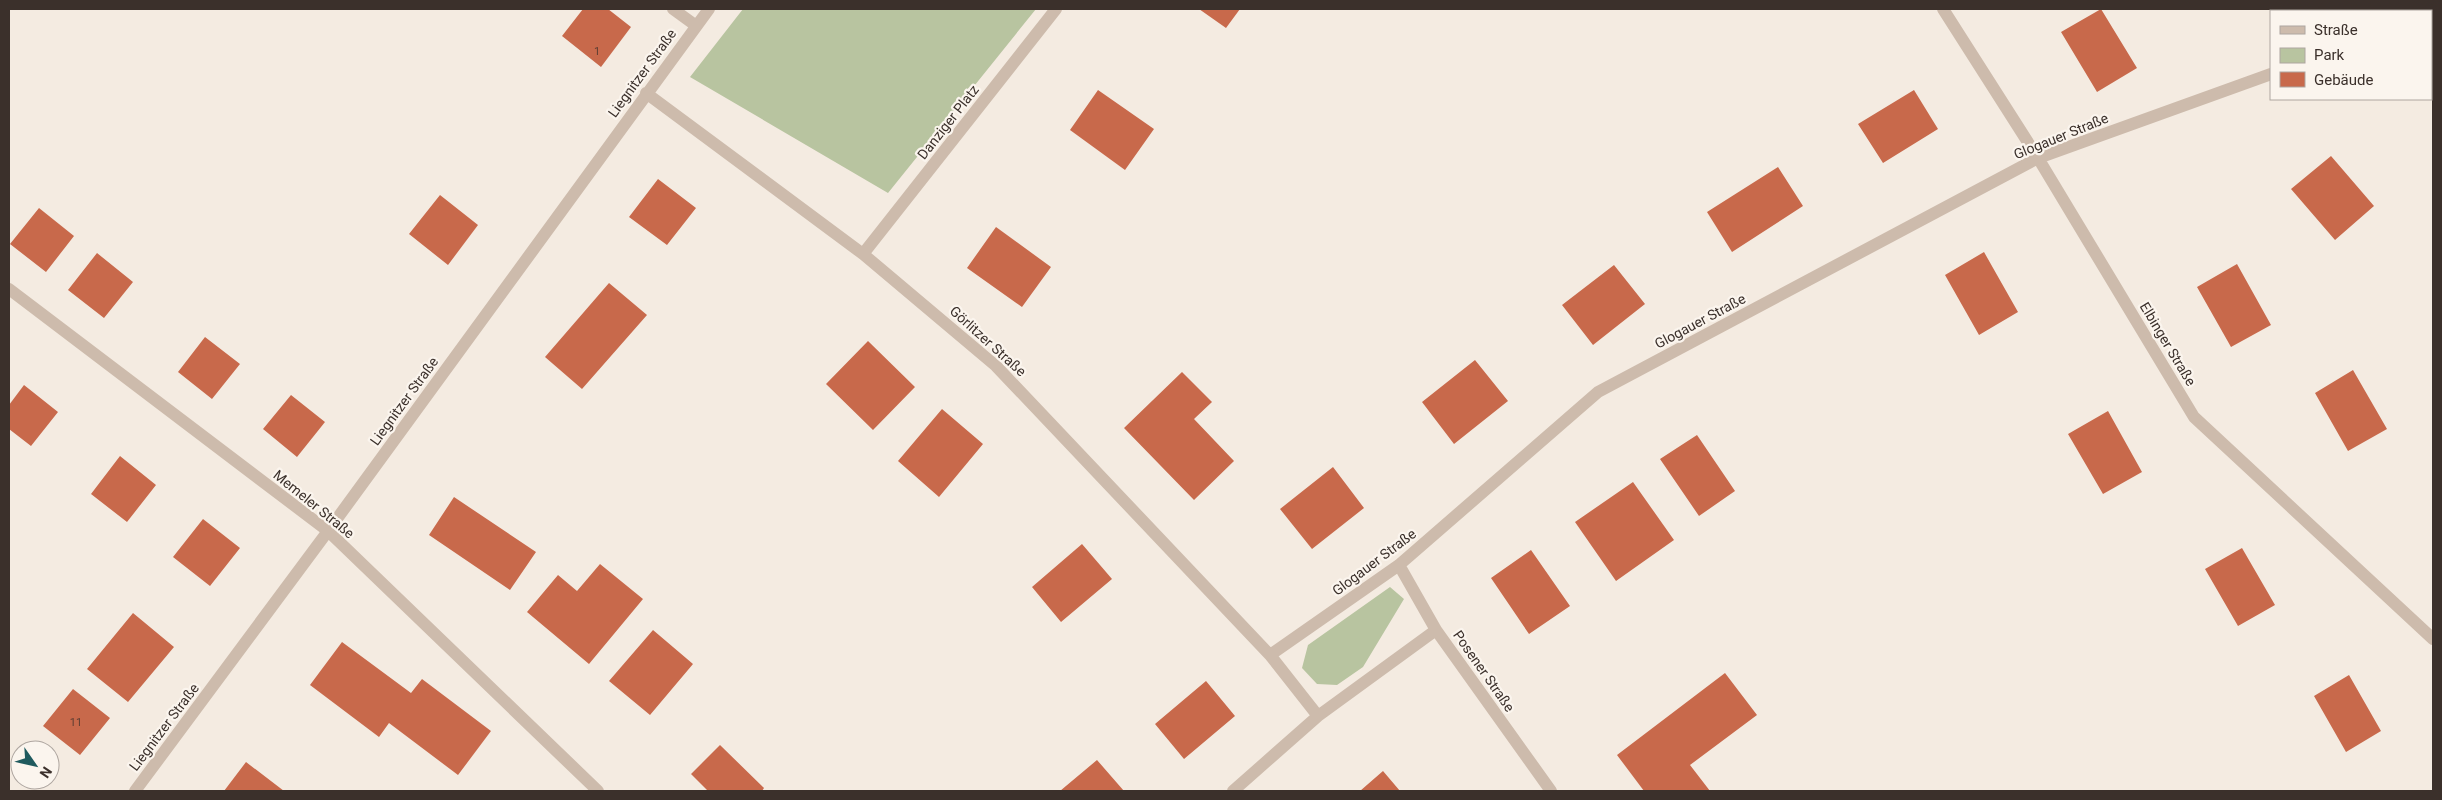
<svg xmlns="http://www.w3.org/2000/svg" width="2442" height="800" viewBox="0 0 2442 800" font-family="Roboto,sans-serif">
	<rect width="100%" height="100%" fill="#f4ebe1"/>
	<path fill="#b8c4a0" d="M743,9H1036L888,193L690,77Z
		M1390,587L1404,599L1363,667L1337,685L1317,684L1302,668L1308,645Z"/>
	<path fill="#c8694b" d="M583,9H608L631,27L601,67L562,36Z
		M1199,9H1240L1226,28Z
		M2101,9L2137,68L2097,92L2061,32Z
		M1098,90L1154,129L1125,170L1070,130Z
		M1914,90L1938,129L1883,163L1858,124Z
		M2331,156L2374,206L2335,240L2291,189Z
		M1778,167L1803,206L1732,252L1707,212Z
		M658,179L696,208L667,245L629,217Z
		M440,195L478,225L448,265L409,234Z
		M39,208L74,236L46,272L10,244Z
		M996,227L1051,267L1022,307L967,268Z
		M1984,252L2018,312L1979,335L1945,275Z
		M97,253L133,282L104,318L68,290Z
		M2237,264L2271,325L2231,347L2197,287Z
		M1614,265L1645,304L1593,345L1562,305Z
		M609,283L647,315L582,389L545,357Z
		M205,337L240,364L212,399L178,372Z
		M868,341L915,387L873,430L826,384Z
		M1475,360L1508,401L1454,444L1422,402Z
		M2353,370L2387,429L2348,451L2315,393Z
		M1182,372L1212,402L1194,419L1234,461L1194,500L1124,428Z
		M24,385L58,412L31,446L9,429V405Z
		M291,395L325,422L297,457L263,429Z
		M942,409L983,444L939,497L898,461Z
		M2108,411L2142,472L2103,494L2068,434Z
		M1697,435L1735,491L1699,516L1660,459Z
		M120,456L156,485L127,522L91,494Z
		M1333,467L1364,508L1312,549L1280,509Z
		M1633,482L1674,540L1616,581L1575,522Z
		M454,497L536,552L510,590L429,535Z
		M203,519L240,548L210,586L173,557Z
		M1082,544L1112,579L1061,622L1032,587Z
		M2242,548L2275,605L2238,626L2205,569Z
		M1531,550L1570,606L1529,634L1491,578Z
		M600,564L643,599L589,664L527,612L558,575L577,591Z
		M133,613L174,647L128,702L87,669Z
		M653,630L693,664L650,715L609,681Z
		M342,642L411,693L422,679L491,731L458,775L389,723L379,737L310,685Z
		M1725,673L1757,715L1690,765L1710,791H1644L1617,755Z
		M2349,675L2381,731L2346,752L2314,696Z
		M1206,681L1235,716L1184,759L1155,724Z
		M73,689L110,718L80,755L43,726Z
		M720,745L764,788L762,791H708L691,774Z
		M1097,760L1124,791H1060Z
		M246,762L284,791H224Z
		M1383,771L1400,791H1360Z"/>
	<g fill="none" stroke-linecap="round" stroke-linejoin="round">
		<path stroke="#cdbbac" stroke-width="12" d="M673,9L695,25
			M1943,9L2038,158L2194,417L2433,639
			M2431,16L2433,15
			M646,93L863,254L996,366L1270,655
			M863,254L1056,9
			M9,289L328,531L598,791
			M1399,565L1436,630L1551,791
			M1318,716L1270,655L1399,565L1598,392L2038,158L2271,74
			M135,791L328,531L709,9
			M1233,791L1318,716L1436,630"/>
	</g>
	<g text-anchor="middle" dominant-baseline="central" stroke-width="4.5" stroke-linejoin="round" paint-order="stroke">
		<g font-size="11" fill="#5e3e33">
			<text x="597" y="51">1</text>
			<text x="76" y="722">11</text>
		</g>
		<g font-size="14" fill="#3b302b" stroke="#fbf5ee">
			<text transform="translate(642 73) rotate(-54)">Liegnitzer Straße</text>
			<text transform="translate(948 122) rotate(-52)">Danziger Platz</text>
			<text transform="translate(2061 136) rotate(-22)">Glogauer Straße</text>
			<text transform="translate(1700 321) rotate(-28)">Glogauer Straße</text>
			<text transform="translate(988 341) rotate(42)">Görlitzer Straße</text>
			<text transform="translate(2168 344) rotate(59)">Elbinger Straße</text>
			<text transform="translate(404 401) rotate(-54)">Liegnitzer Straße</text>
			<text transform="translate(314 504) rotate(39)">Memeler Straße</text>
			<text transform="translate(1374 562) rotate(-37)">Glogauer Straße</text>
			<text transform="translate(1484 671) rotate(55)">Posener Straße</text>
			<text transform="translate(164 727) rotate(-53)">Liegnitzer Straße</text>
		</g>
	</g>
	<rect width="2442" height="800" fill="none" stroke="#3b302b" stroke-width="20"/>
	<rect x="2270" y="10" width="162" height="90" fill="#fbf5ee" stroke="#aea6a0"/>
	<rect x="2280" y="26" width="25" height="8" fill="#cdbbac" stroke="#aea6a0"/>
	<text x="2314" y="35" font-size="15" fill="#3b302b">Straße</text>
	<rect x="2280" y="48" width="25" height="15" fill="#b8c4a0" stroke="#aea6a0"/>
	<text x="2314" y="60" font-size="15" fill="#3b302b">Park</text>
	<rect x="2280" y="72" width="25" height="15" fill="#c8694b" stroke="#aea6a0"/>
	<text x="2314" y="85" font-size="15" fill="#3b302b">Gebäude</text>
	<g transform="translate(35 765) rotate(124)"><circle r="24" fill="#fbf5ee" stroke="#aea6a0"/>
	<path d="M0-4L9 19L0 12L-9 19Z" fill="#1f5a5e"/>
	<text y="-8" font-size="14" font-weight="bold" text-anchor="middle" fill="#3b302b">N</text>
	</g>
</svg>
